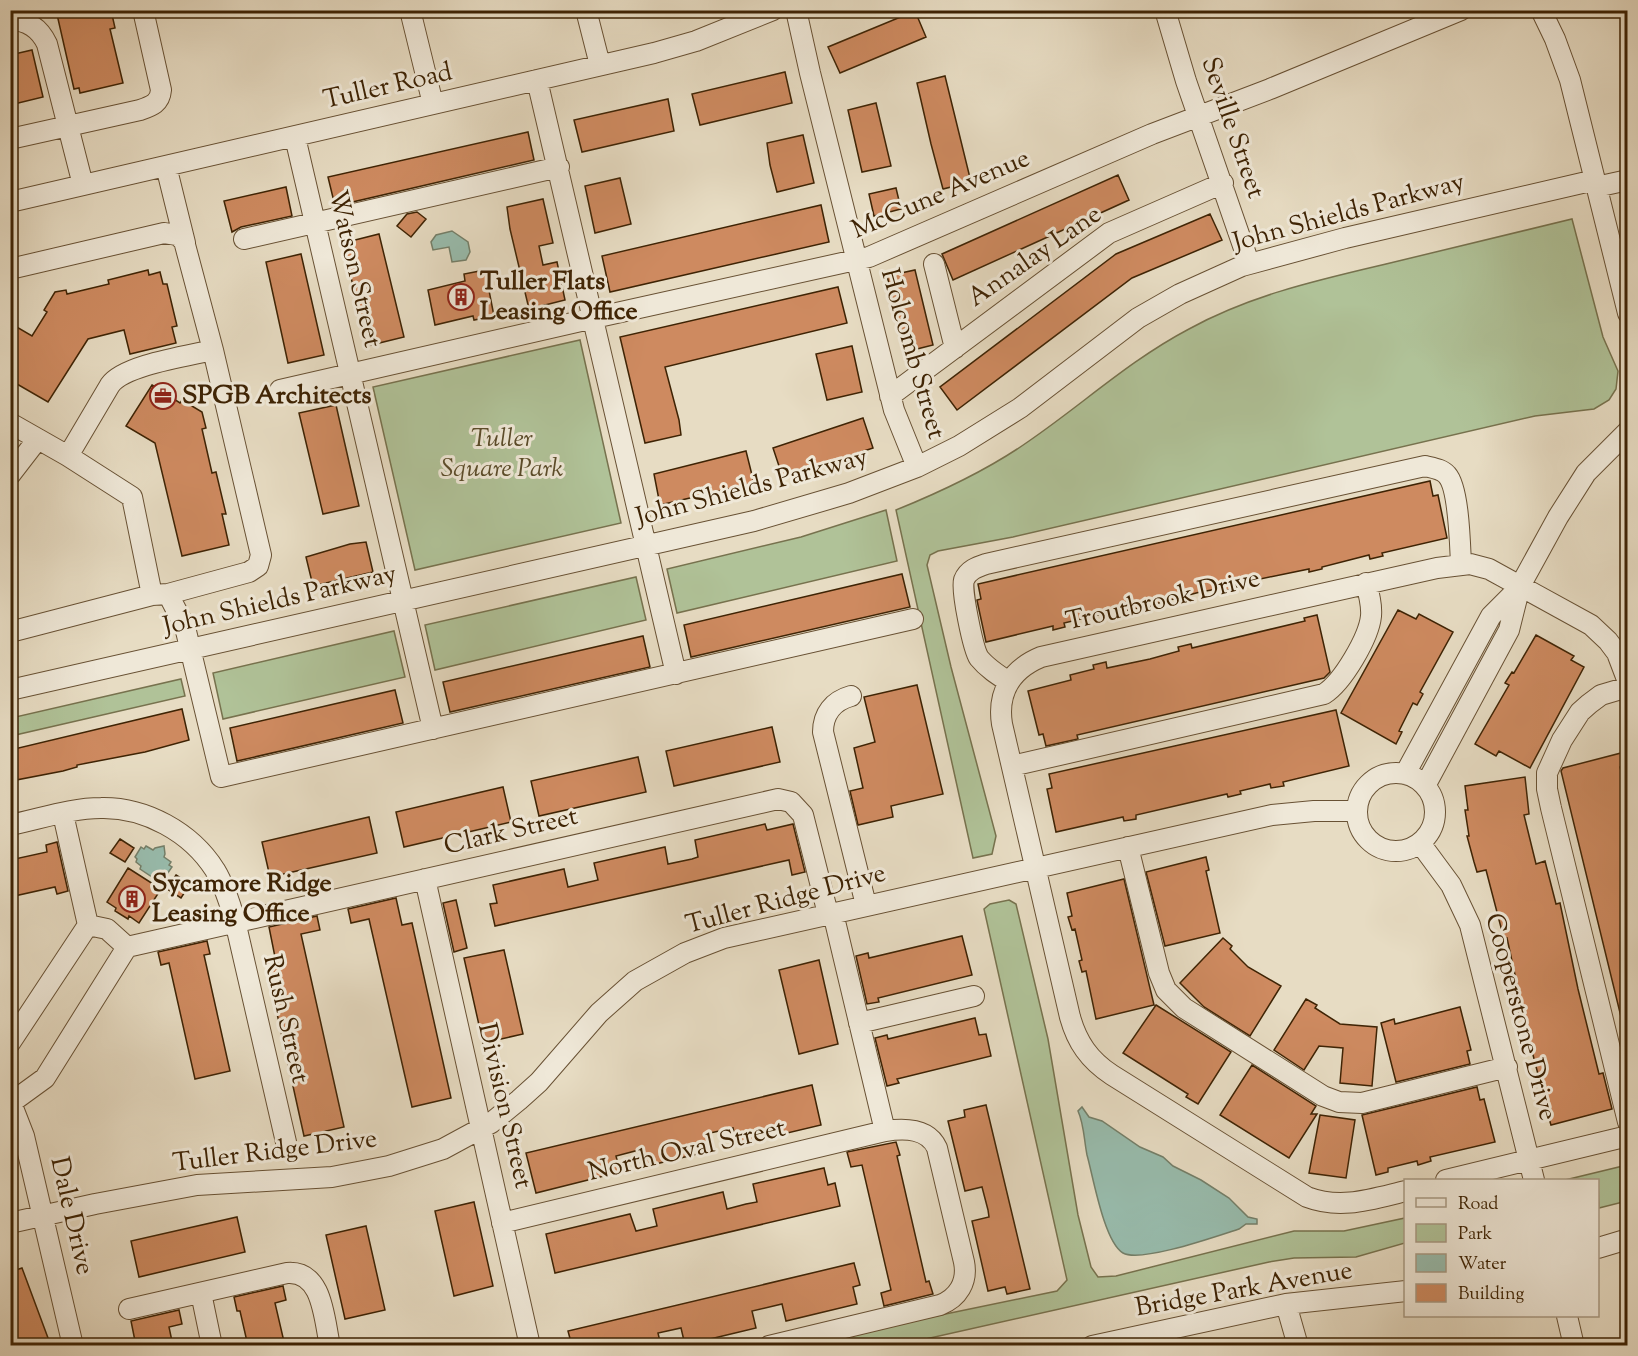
<svg xmlns="http://www.w3.org/2000/svg" width="1638" height="1356" viewBox="0 0 1638 1356" font-family="'Sorts Mill Goudy',serif">
	<rect width="100%" height="100%" fill="#e7dcc3"/>
	<filter id="stains"><feTurbulence type="fractalNoise" baseFrequency=".00333" numOctaves="4"/><feColorMatrix values="0 0 0 0 .2 0 0 0 0 .09 0 0 0 0 .02 0 0 0 .5 -.17"/></filter>
	<radialGradient id="worn" r=".72"><stop offset=".6" stop-color="#630" stop-opacity="0"/><stop offset="1" stop-color="#630" stop-opacity=".3"/></radialGradient>
	<path fill="#b0c298" stroke="#77724e" stroke-width="1.5" d="M1572,219L1603,337L1618,371L1616,389L1609,400L1594,409L1535,416L1013,537L938,551L930,555L927,565L951,667L996,836L992,854L973,858L896,510C943,491 988,470 1029,441C1083,404 1130,360 1189,329C1251,295 1318,280 1386,264C1448,249 1510,234 1572,219Z
		M580,340L621,523L415,570L373,387Z
		M886,510L897,561L677,613L667,569L801,537Z
		M636,577L646,620L435,670L425,625Z
		M394,631L405,677L223,719L213,673Z
		M181,679L185,696L11,736V718Z
		M1009,900L1016,904L1048,1039L1078,1215L1091,1267L1098,1277L1116,1276L1294,1231H1344L1405,1218V1243L1356,1257L1294,1258L1269,1262L899,1345L809,1346L907,1322L1057,1291L1067,1280L984,909L990,904Z
		M1627,1165V1201L1599,1208L1598,1180H1565Z"/>
	<path fill="#98bcad" stroke="#747f69" stroke-width="1.5" d="M452,231L468,242L470,252L466,260L452,262L449,247L433,250L431,242L436,235Z
		M146,846L153,850L155,848L164,846L165,854L164,857L171,862L169,865L172,867L165,877L162,875L160,878L154,874L152,877L140,869L141,866L136,862L137,859L135,857L141,847L144,849Z
		M1082,1107L1089,1117L1102,1121L1140,1147L1163,1157L1173,1166L1201,1180L1229,1198L1248,1217L1257,1219V1224H1246L1239,1229C1217,1236 1141,1263 1123,1253C1104,1242 1093,1176 1087,1155C1084,1140 1084,1124 1078,1111Z"/>
	<path fill="#ce8a60" stroke="#3e2304" stroke-width="1.5" d="M56,10H111L115,28L110,29L123,83L80,93L79,88L74,89Z
		M915,11L926,37L840,73L828,47Z
		M32,50L43,97L10,105V55Z
		M785,72L792,103L700,125L692,94Z
		M945,76L971,182L943,189L931,144L917,83Z
		M668,99L674,131L582,152L574,120Z
		M876,103L891,166L862,172L848,110Z
		M528,132L534,160L335,206L328,177Z
		M803,135L814,183L777,192L770,165L767,143Z
		M1118,175L1129,200L953,280L942,254Z
		M620,178L631,224L595,233L585,186Z
		M286,187L292,216L241,227L232,232L224,201Z
		M896,188L901,209L874,216L869,194Z
		M543,199L553,243L539,246L543,265L557,262L565,300L529,309L510,229L507,207Z
		M821,205L829,242L610,292L602,256Z
		M417,212L426,219L411,237L397,226L407,214Z
		M1210,214L1222,240L1132,278L957,410L940,387L1116,254Z
		M379,234L404,337L367,346L343,243Z
		M301,254L324,355L288,363L266,262Z
		M148,270L149,275L160,272L163,284H167L177,326L172,327L176,343L130,354L124,330L88,339L48,402L10,380V323L32,336L47,312L44,310L55,292L66,290L67,294L109,284L108,280Z
		M485,270L494,316L474,320L473,316L435,325L428,290L465,281L464,274Z
		M915,270L933,345L905,352L889,291H891L887,276Z
		M838,287L847,323L665,367L679,420L681,435L645,443L620,337Z
		M852,346L862,392L827,400L816,354Z
		M152,385L180,403L182,400L202,412L206,428L202,429L212,473L216,472L226,514H222L229,545L182,556L155,443L126,426Z
		M336,405L359,506L323,514L299,413Z
		M863,418L873,448L783,478L773,448Z
		M746,451L754,483L660,505L654,474Z
		M1430,481L1433,496L1438,495L1447,538L1382,553L1383,556L1370,559L1369,555L1322,567V569L1309,572V569L1236,584L1237,588L1224,591L1223,588L1200,592L1151,605V607L1139,611L1138,608L1114,613V611L1064,623L1065,627L1053,630V626L986,642L978,605L977,600L981,599L978,584Z
		M366,542L373,572L313,586L306,557L350,544Z
		M902,574L910,607L691,657L684,625Z
		M1398,610L1416,619L1419,614L1453,632L1420,692L1423,694L1417,705L1413,703L1399,731L1402,732L1396,744L1341,713Z
		M1317,615L1330,672L1324,678L1077,735L1078,739L1046,746L1043,734L1039,735L1028,691L1071,680L1070,675L1094,669L1093,665L1106,662L1107,668L1150,659L1179,651L1178,647L1191,644L1192,648L1305,621L1304,618Z
		M1536,635L1574,656L1571,660L1584,667L1530,768L1499,751L1496,756L1475,744L1509,685L1505,683L1512,672L1514,673Z
		M643,636L650,667L450,712L443,682Z
		M917,685L943,794L891,806L893,817L858,825L850,791L863,788L854,748L875,742L864,697Z
		M395,690L403,723L237,761L230,728Z
		M182,709L189,740L145,752L77,765V767L63,771L16,780L13,763L10,764V750Z
		M1336,710L1349,766L1283,782L1284,786L1271,788L1270,784L1240,791L1241,794L1228,797L1227,794L1136,815V819L1124,821L1123,817L1056,832L1047,789L1052,788L1049,774Z
		M772,727L780,762L674,786L666,751Z
		M1621,753L1624,766L1620,767L1628,797V1025H1623L1561,771L1563,768Z
		M638,757L646,792L539,816L531,781Z
		M1525,777L1529,814L1524,815L1536,864L1545,861L1556,904L1560,903L1578,989L1599,1074L1603,1073L1612,1109L1551,1125L1547,1112L1551,1111L1543,1081L1540,1082L1523,1016L1520,1017L1517,1004L1513,985L1517,984L1507,938L1504,939L1486,870L1477,872L1474,862L1467,836H1469L1465,810H1468L1465,786Z
		M503,787L511,822L404,847L396,812Z
		M369,817L377,853L270,877L262,842Z
		M765,824L767,830L793,824L805,872L792,875L789,860L495,926L490,904L497,903L493,885L564,869L568,887L598,880L594,863L665,847L668,864L692,859L698,857L695,840Z
		M120,839L134,848L125,862L110,853Z
		M57,842L68,891L57,894L55,887L10,897V860L47,852L46,845Z
		M1206,857L1209,870L1206,871L1220,933L1165,946L1146,872Z
		M128,868L161,889L139,923L129,916L128,919L115,911L116,908L107,902Z
		M176,875L190,884L181,898L167,889Z
		M1124,879L1154,1005L1096,1019L1086,971L1082,972L1079,961L1082,960L1075,929L1072,930L1068,917L1072,916L1067,893Z
		M396,898L402,925L412,923L451,1098L412,1107L369,919L351,923L348,909Z
		M456,900L467,948L454,952L443,903Z
		M317,916L320,930L301,934L344,1127L304,1136L265,959L275,957L269,927Z
		M962,936L972,975L878,998L879,1002L867,1004L856,956L868,953L869,958Z
		M1223,938L1232,946L1230,949L1248,967L1281,986L1250,1036L1204,1007L1180,983Z
		M207,941L210,954L204,955L230,1071L195,1079L169,963L161,965L158,952Z
		M504,950L523,1034L483,1043L464,958Z
		M819,960L838,1044L799,1054L779,970Z
		M1306,999L1317,1005L1315,1008L1340,1024L1377,1027L1372,1086L1340,1083L1343,1048L1319,1046L1304,1070L1274,1050Z
		M1156,1005L1231,1052L1198,1104L1186,1097L1188,1094L1123,1053Z
		M1460,1007L1471,1050L1467,1051L1470,1064L1396,1082L1381,1023L1394,1019L1395,1024Z
		M975,1018L979,1035L986,1034L991,1056L897,1079L899,1083L887,1086L875,1038L887,1035L888,1039Z
		M1252,1065L1316,1106L1311,1114H1317L1289,1158L1220,1115Z
		M812,1085L821,1125L737,1145L733,1128L710,1133L714,1150L643,1167L639,1150L616,1156L620,1172L536,1193L526,1153Z
		M1477,1087L1480,1100L1484,1099L1495,1142L1430,1157L1431,1161L1418,1165L1417,1161L1388,1168V1172L1376,1175L1362,1115Z
		M986,1105L1030,1289L1007,1294L1005,1287L988,1291L972,1221L989,1217L988,1210L982,1187L965,1191L948,1121L965,1117L964,1110Z
		M1320,1115L1355,1120L1346,1178L1309,1173Z
		M896,1142L900,1155L897,1156L926,1282L929,1281L933,1294L884,1306L881,1293L891,1290L862,1165L851,1167L847,1152Z
		M824,1168L828,1185L835,1183L840,1206L555,1273L546,1234L630,1214L636,1231L657,1226L653,1209L723,1192L727,1209L746,1204L757,1202L753,1184Z
		M474,1202L493,1286L454,1296L435,1211Z
		M237,1217L245,1252L139,1277L131,1241Z
		M366,1226L385,1310L345,1319L326,1235Z
		M854,1263L860,1285L853,1287L857,1304L786,1321L782,1304L752,1311L756,1328L685,1345L681,1328L658,1333L661,1346H572L568,1331Z
		M22,1268L51,1346H10V1272Z
		M283,1286L286,1300L275,1303L285,1346H248L240,1311H237L234,1297Z
		M179,1310L182,1324L169,1327L173,1346H136L131,1321Z"/>
	<g fill="none" stroke-linecap="round" stroke-linejoin="round">
		<defs>
			<path id="minor" d="M410,10L433,104
				M586,10L600,65
				M796,10L810,73L894,410L917,467
				M1165,10L1186,81L1249,263
				M1541,10L1555,39L1570,80L1628,313
				M10,20C28,20 40,29 47,44L83,185
				M537,80L676,674
				M295,137L433,729
				M10,139L140,110C152,106 160,103 161,90L143,10
				M166,166L185,243
				M1596,187L1628,180
				M10,202L654,53L696,41L773,10
				M244,239L559,167
				M934,264L955,348
				M10,269L164,233L177,235L184,241L213,350L261,555L258,566L249,572L168,594L152,595L10,632
				M280,390L594,318L869,257L1152,134L1270,89L1461,10
				M890,396L1109,233L1223,183
				M10,423L68,456L132,497L152,595
				M68,456L110,385C124,365 188,356 213,350
				M10,475L37,440
				M168,594L185,627L221,777L913,619
				M1009,682C998,675 987,668 979,658C973,649 961,590 964,580C968,570 977,567 986,564L1425,466C1433,468 1442,469 1447,475C1459,488 1460,545 1461,564
				M1628,687L1601,695L1589,704L1580,712L1562,740L1547,773V789L1551,808L1628,1122
				M10,690L754,521L849,493L917,467L959,446L1020,408L1138,318L1180,294L1242,266L1345,238L1595,180
				M851,696C833,701 823,714 823,732L866,905
				M1012,766L1324,694C1343,682 1369,637 1371,616C1372,605 1369,594 1366,583
				M1357 812a39 39 0 1 1 78 0a39 39 0 1 1-78 0Z
				M1405,774L1491,616L1519,588L1558,517L1586,473L1628,431
				M1425,786L1509,630L1520,586
				M63,814L88,925
				M10,825C40,819 71,808 101,808C145,807 191,832 215,870C224,885 230,903 235,921L286,1142
				M1420,843L1451,885L1470,925L1534,1180
				M1128,847L1159,973L1166,990L1184,1008L1323,1096L1339,1102L1362,1103L1507,1067
				M425,879L530,1346
				M833,913L885,1131
				M88,925L107,929L127,947
				M127,947L778,799L791,802L803,815L828,914
				M859,1023L974,996
				M10,1043L88,925
				M10,1100L24,1136L73,1346
				M12,1102L45,1078L127,947
				M1446,1180L1628,1136
				M1406,1191C1372,1199 1341,1210 1307,1197L1112,1075C1089,1060 1077,1042 1070,1017L1002,724C997,692 1012,669 1041,657L1437,568L1470,564L1489,569L1591,625L1608,641L1617,653L1628,682
				M10,1223L95,1204L197,1185L332,1177L389,1166L443,1149L491,1123L519,1100L539,1082L599,1013L635,981L685,953L724,938L1272,815L1314,811H1357
				M502,1223L885,1131C905,1128 928,1128 937,1148L964,1262C968,1282 958,1298 940,1305L769,1346
				M1598,1248L1628,1239
				M201,1293L212,1346
				M1286,1304L1298,1346
				M129,1309L287,1273C323,1270 324,1319 330,1346
				M1567,1316L1574,1346
				M1092,1346L1286,1304L1406,1291"/>
		</defs>
		<use href="#minor" stroke="#685134" stroke-width="22"/>
		<use href="#minor" stroke="#efe8d8" stroke-width="20"/>
	</g>
	<defs>
		<symbol id="building-ring" viewBox="-11 -11 22 22"><circle r="9.5" fill="#efe8d8" stroke="#8f2418" stroke-width="1.5"/><path d="M-4-6H4V6H1V3H-1V6H-4ZM-2.5-4.3h1.7v1.8h-1.7ZM.8-4.3h1.7v1.8H.8ZM-2.5-1h1.7V.8h-1.7ZM.8-1h1.7V.8H.8Z" fill="#8f2418"/></symbol>
		<symbol id="office-ring" viewBox="-11 -11 22 22"><circle r="9.5" fill="#efe8d8" stroke="#8f2418" stroke-width="1.5"/><path d="M-6-3h4V-5.5h4V-3h4V5H-6ZM-1-4.5V-3h2v-1.5ZM-6 0V1H6V0Z" fill="#8f2418"/></symbol>
	</defs>
	<g fill-rule="evenodd">
		<use href="#building-ring" x="446" y="282" width="30" height="30"/>
		<use href="#office-ring" x="148" y="381" width="30" height="30"/>
		<use href="#building-ring" x="117" y="884" width="30" height="30"/>
	</g>
	<g text-anchor="middle" dominant-baseline="central" stroke-width="6" stroke-linejoin="round" paint-order="stroke">
		<g font-size="26" fill="#3e2304" stroke="#efe8d8">
			<text transform="translate(388 87) rotate(-13)">Tuller Road</text>
			<text transform="translate(1232 128) rotate(71)">Seville Street</text>
			<text transform="translate(941 195) rotate(-23)">McCune Avenue</text>
			<text transform="translate(1349 213) rotate(-15)">John Shields Parkway</text>
			<text transform="translate(1035 257) rotate(-35)">Annalay Lane</text>
			<text transform="translate(354 269) rotate(77)">Watson Street</text>
			<text transform="translate(912 354) rotate(74)">Holcomb Street</text>
			<text transform="translate(752 488) rotate(-15)">John Shields Parkway</text>
			<text transform="translate(280 601) rotate(-13)">John Shields Parkway</text>
			<text transform="translate(1163 601) rotate(-13)">Troutbrook Drive</text>
			<text transform="translate(511 832) rotate(-13)">Clark Street</text>
			<text transform="translate(786 900) rotate(-15)">Tuller Ridge Drive</text>
			<text transform="translate(1520 1017) rotate(75)">Cooperstone Drive</text>
			<text transform="translate(285 1019) rotate(77)">Rush Street</text>
			<text transform="translate(504 1106) rotate(77)">Division Street</text>
			<text transform="translate(687 1151) rotate(-13)">North Oval Street</text>
			<text transform="translate(275 1152) rotate(-7)">Tuller Ridge Drive</text>
			<text transform="translate(71 1216) rotate(77)">Dale Drive</text>
			<text transform="translate(1244 1290) rotate(-10)">Bridge Park Avenue</text>
		</g>
		<g font-size="26" font-weight="bold" fill="#3e2304" stroke="#efe8d8" text-anchor="start">
			<text x="480" y="282">Tuller Flats<tspan x="480" dy="30">Leasing Office</tspan></text>
			<text x="182" y="396">SPGB Architects</text>
			<text x="152" y="884">Sycamore Ridge<tspan x="152" dy="30">Leasing Office</tspan></text>
		</g>
		<g font-size="26" font-style="italic" fill="#5a4b29" stroke="#efe8d8">
			<text x="502" y="439">Tuller<tspan x="502" dy="30">Square Park</tspan></text>
		</g>
	</g>
	<rect width="1638" height="1356" fill="none" stroke="#e7dcc3" stroke-width="36"/>
	<rect x="12" y="12" width="1614" height="1332" fill="none" stroke="#3e2304" stroke-width="3"/>
	<rect x="18" y="18" width="1602" height="1320" fill="none" stroke="#3e2304" stroke-width="1.5"/>
	<rect x="1404" y="1179" width="195" height="138" fill="#efe8d8" stroke="#a89983" stroke-width="1.5"/>
	<rect x="1416" y="1198" width="30" height="9" fill="#efe8d8" stroke="#a89983" stroke-width="1.5"/>
	<text x="1458" y="1209" font-size="18" fill="#3e2304">Road</text>
	<rect x="1416" y="1224" width="30" height="18" fill="#b0c298" stroke="#a89983" stroke-width="1.5"/>
	<text x="1458" y="1239" font-size="18" fill="#3e2304">Park</text>
	<rect x="1416" y="1254" width="30" height="18" fill="#98bcad" stroke="#a89983" stroke-width="1.5"/>
	<text x="1458" y="1269" font-size="18" fill="#3e2304">Water</text>
	<rect x="1416" y="1284" width="30" height="18" fill="#ce8a60" stroke="#a89983" stroke-width="1.5"/>
	<text x="1458" y="1299" font-size="18" fill="#3e2304">Building</text>
	<rect width="100%" height="100%" filter="url(#stains)"/>
	<rect width="100%" height="100%" fill="url(#worn)"/>
</svg>
